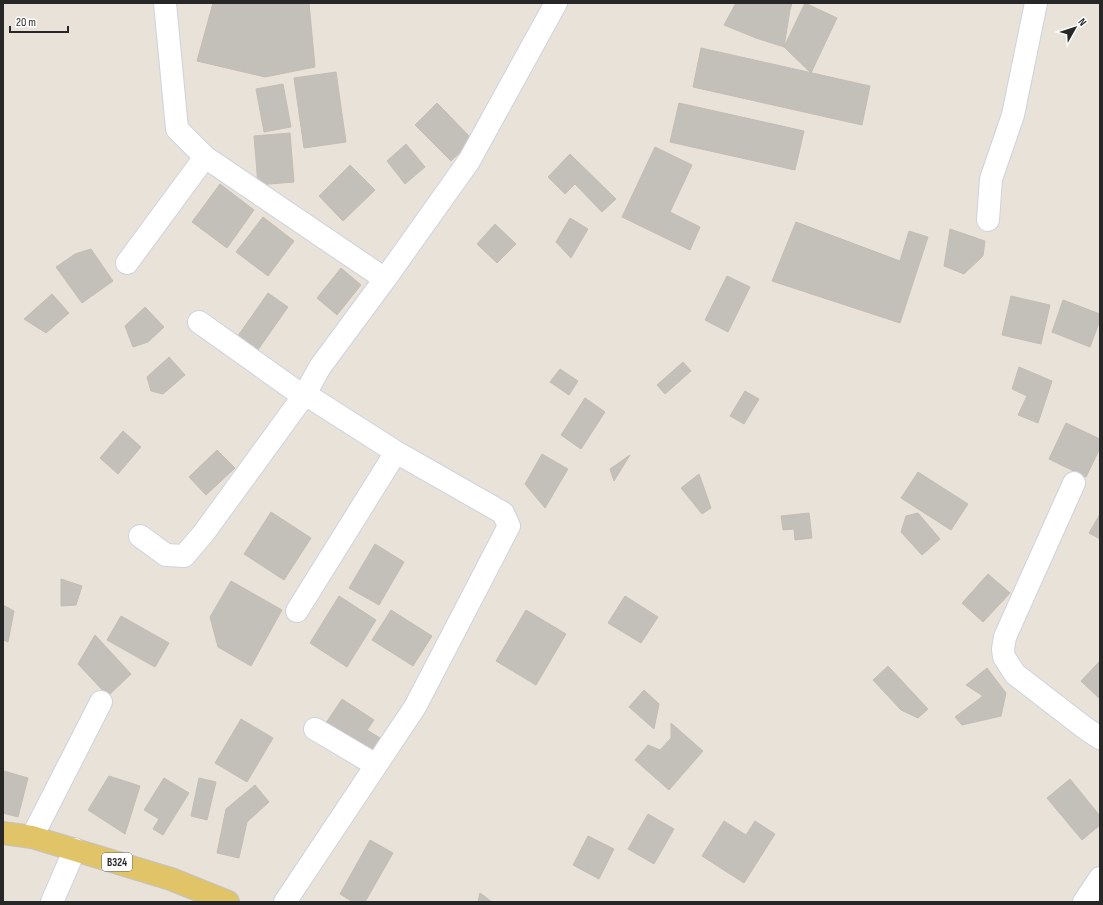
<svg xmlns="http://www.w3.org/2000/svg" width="1103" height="905" viewBox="0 0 1103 905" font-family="'Sofia Sans Condensed',sans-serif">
	<rect width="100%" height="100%" fill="#e8e2d9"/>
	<path fill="#c3bfb9" stroke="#c3bdb4" d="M213,3H309L315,67L265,77L197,61Z
		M736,3H792L790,10L784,47L756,38L724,25Z
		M805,3L837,18L811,73L784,47Z
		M701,48L870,86L862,125L693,87Z
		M336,72L346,142L304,148L294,78Z
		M283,84L291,127L264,132L256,89Z
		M437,103L473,140L451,161L415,125Z
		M679,103L804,131L795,170L670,142Z
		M290,133L294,182L258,185L254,136Z
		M406,144L425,167L405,184L387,161Z
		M655,147L692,165L670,212L700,227L690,250L622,217Z
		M570,154L616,199L602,212L575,184L565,194L548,177Z
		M350,165L375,190L343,221L319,196Z
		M220,184L254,210L227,248L192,222Z
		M263,217L294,241L268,276L236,252Z
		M570,218L588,229L571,258L556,242Z
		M796,222L900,261L909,231L928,237L900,323L772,281Z
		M495,224L516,244L497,263L477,244Z
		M950,229L985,241L983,256L964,274L944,266Z
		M91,249L113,281L82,303L56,267L75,254Z
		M341,268L361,285L337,315L317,298Z
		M727,276L750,287L728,332L705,320Z
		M268,293L288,307L255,354L235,340Z
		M52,294L69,313L46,333L24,319Z
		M1011,296L1050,305L1041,344L1002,335Z
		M1063,300L1100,314V320L1090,347L1052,332Z
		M145,307L164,327L148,342L133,347L125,326Z
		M169,357L185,375L163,394L151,391L147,377Z
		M683,362L691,371L665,394L657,385Z
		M1019,367L1052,381L1038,423L1018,415L1027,396L1012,389Z
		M560,369L578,381L569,395L550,382Z
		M745,391L759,399L744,424L730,416Z
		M585,398L605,412L581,449L561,435Z
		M1066,423L1100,439V448L1086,477L1049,459Z
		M123,431L141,447L118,474L100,458Z
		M217,450L235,468L206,495L189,477Z
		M542,454L568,469L545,508L525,484Z
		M630,455L614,481L610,469Z
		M918,472L968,504L951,530L901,498Z
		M699,474L711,508L702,514L681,488Z
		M271,512L311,538L284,580L244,554Z
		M809,513L812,538L795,540L794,529L783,530L781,516Z
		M918,513L940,539L922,555L901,532L906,516Z
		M1100,514V539L1089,533Z
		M375,544L404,562L379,605L349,588Z
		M988,574L1010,593L983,622L962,603Z
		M61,579L82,586L76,605L61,606Z
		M231,581L282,610L251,666L218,647L210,617Z
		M339,596L376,620L347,667L310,643Z
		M625,596L658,617L641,643L608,623Z
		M3,605L14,611L8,642L3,640Z
		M391,610L432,636L413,666L372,640Z
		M526,610L566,634L536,685L496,661Z
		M121,616L169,643L155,667L107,640Z
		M95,635L131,674L108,696L78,664Z
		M1100,661V699L1081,681Z
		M888,666L928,709L918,718L901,710L873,680Z
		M987,668L1006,693L1001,716L962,725L955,717L983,696L966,685Z
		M644,690L659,704L654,729L629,707Z
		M342,699L374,720L367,730L380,738L369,755L324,726Z
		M241,719L273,738L247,782L215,763Z
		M671,723L703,751L669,790L635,760L648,745L660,750L671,738Z
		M4,771L28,778L18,817L3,813V777Z
		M109,776L140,786L125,834L88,810Z
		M164,778L189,793L163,835L153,829L159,819L144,810Z
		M199,778L216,782L207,820L191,816Z
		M1070,779L1100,816V825L1082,840L1047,798Z
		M255,785L269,802L247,822L239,858L217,853L226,809Z
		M648,814L674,829L654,864L628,849Z
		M724,821L746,835L755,821L775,834L744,883L702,856Z
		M588,836L614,849L599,879L573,865Z
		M370,840L393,853L365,902H353L340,894Z
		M480,893L492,902H478Z"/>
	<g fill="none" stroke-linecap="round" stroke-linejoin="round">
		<defs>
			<path id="minor" d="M165,3L177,129L205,157L385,279L320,367L305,394L396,452L503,513L509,526L415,707L285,902
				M988,220L991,179L1013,115L1036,3
				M127,263L205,157
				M385,279L469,161L556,3
				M199,322L303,396
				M1074,483L1005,637L1003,649L1004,657L1015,674L1085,728L1100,738
				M140,536L166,555L184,556L203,534L305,394
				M297,611L396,452
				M315,729L376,765
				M32,837L101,702
				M52,902L75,849
				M1084,902L1100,878"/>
			<path id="major" d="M3,833L32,837L171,879L228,902"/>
		</defs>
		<use href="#minor" stroke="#cfd2de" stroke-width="24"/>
		<use href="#major" stroke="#c3c3c3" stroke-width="24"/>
		<use href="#minor" stroke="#fff" stroke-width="22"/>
		<use href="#major" stroke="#e0c467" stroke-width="22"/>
	</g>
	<g text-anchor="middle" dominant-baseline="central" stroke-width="3" stroke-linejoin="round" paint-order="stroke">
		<rect fill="#fff" stroke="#686868" stroke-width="1" x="102" y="853" width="30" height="18" rx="3"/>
		<g font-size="11" font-weight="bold" fill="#272727">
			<text x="117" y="862">B324</text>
		</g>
	</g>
	<rect width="1103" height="905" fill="none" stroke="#272727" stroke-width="8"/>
	<g transform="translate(1075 28) rotate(51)" stroke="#ffffff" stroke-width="3" paint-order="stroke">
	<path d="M0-3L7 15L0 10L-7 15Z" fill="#272727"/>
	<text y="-6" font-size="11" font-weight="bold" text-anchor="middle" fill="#272727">N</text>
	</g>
	<path d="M10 26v6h58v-6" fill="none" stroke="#272727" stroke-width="2"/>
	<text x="16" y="26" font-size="12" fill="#272727" stroke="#ffffff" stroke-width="3" paint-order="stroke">20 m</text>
</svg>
